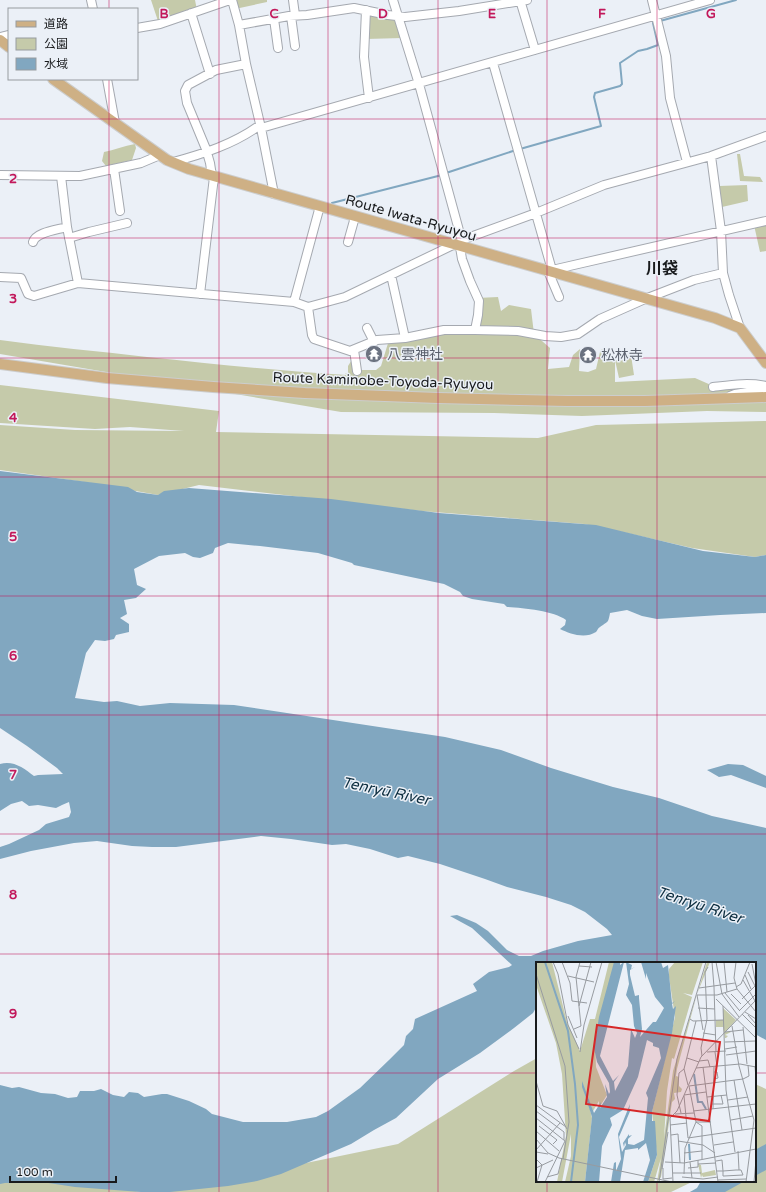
<svg xmlns="http://www.w3.org/2000/svg" width="766" height="1192" viewBox="0 0 766 1192" font-family="'Varela Round','Noto Sans JP',sans-serif">
	<rect width="100%" height="100%" fill="#ebf0f7"/>
	<path fill="#c5caaa" d="M151,0H195L197,10L158,21Z
		M233,0H267V2L235,9Z
		M368,13L395,18L402,38L366,39Z
		M135,144L136,148L132,160L106,166L102,161L104,152C114,150 124,146 135,144Z
		M737,154H740L744,176L760,177L763,182L740,181Z
		M747,185L748,201L722,207L719,186Z
		M766,223V251L760,252L754,225Z
		M498,297L501,311L509,305L531,309L534,334L550,348L548,369L569,367L573,355L580,349L579,371L588,372L596,369L600,352L602,349L609,352L612,356L615,357L631,355L634,375L619,378L615,360V382L695,378L711,385H766V412L707,411L582,416L494,413L341,412L0,354V340C49,347 98,351 147,357C214,364 280,371 347,375L345,373L348,374V366L353,358L360,370H376L381,366L389,340L475,327L477,298Z
		M0,385L219,411L216,432L538,438L596,425L766,421V555L755,557L692,548L627,533L584,524L421,511L199,485L158,495L91,483L0,470V425L75,430L184,431L130,427L95,429L0,423Z
		M537,1058V1181H694L671,1192H165L398,1144L514,1071Z
		M755,1084L766,1089V1146L755,1151Z
		M766,1162V1192H690L718,1181H755V1166Z
		M0,1177L145,1192H0Z"/>
	<path fill="#81a7c0" d="M0,471L128,487L137,492L158,495L164,491L189,488L331,499L439,513L596,525L703,551L755,557L766,555V613L720,615L657,619L642,616L627,610L610,613C608,624 608,621 600,627C598,628 597,631 596,632C585,639 570,634 560,629L565,625L566,620C554,611 523,608 507,607L504,604L472,599L463,596L460,592L444,584L354,565L352,563L318,553L260,546L228,543L215,548L213,553L200,558L193,557L185,553L159,556L134,569L137,585L146,589L136,598L124,600L127,614L120,618L129,624V632L116,635L114,639L105,641L95,640L86,653L75,698L104,702L117,701L140,706L170,703L234,705L445,737L501,750L551,768L613,787L659,798L712,816L766,828V1040L755,1034V963H537V1006L533,1013L514,1028L480,1053L438,1079L396,1118L374,1130L351,1144L281,1174L257,1181L228,1186L170,1192H141L75,1187L42,1182L5,1183L0,1184V1085L12,1088L19,1087L41,1093L55,1094L68,1098L77,1097L80,1091H94L101,1089L113,1095L124,1097L129,1092L138,1093L144,1097L162,1094H167L189,1101L206,1109L212,1114L243,1122H287L316,1117L328,1111L360,1088L389,1060L404,1045L406,1036L413,1029L415,1019L477,991L473,984L489,972L509,967L512,965L472,928L450,916L457,915L476,923L488,931L507,950L519,956H531L543,951L578,941L612,935L607,929L585,912L571,905L546,897L507,887L485,879L440,864L408,856L398,858L370,849L346,844L332,845L291,839L261,836L176,847H152L132,846L97,841L74,843L31,851L0,859V847L9,844L39,830L46,824L69,817L71,812L69,802L62,805L56,808L38,805L29,806L22,801L11,804L0,811V764C13,760 24,768 34,776L38,775L63,774L57,768L27,746L0,728Z
		M728,764L743,765L766,776V788L731,775L719,777L707,770Z
		M766,1144V1170L755,1176V1150Z
		M701,1181H745L725,1192H690L697,1188Z"/>
	<g fill="none" stroke-linecap="round" stroke-linejoin="round">
		<path stroke="#81a7c0" stroke-width="2" d="M660,21L736,0
			M520,149L601,126L594,97L595,93L620,86L622,84L620,63L638,51L647,49L658,45L653,23L656,22
			M446,173L516,150
			M332,203L442,175"/>
		<defs>
			<path id="minor" d="M91,0L93,9
				M232,0L239,25L246,64L261,128L274,194
				M293,0L295,15
				M393,0L419,84L463,245
				M520,0L535,50
				M652,0L666,56L670,98L687,162
				M366,10L364,57L369,98
				M191,13L210,74
				M291,16L295,46
				M274,19L278,48
				M239,25L289,16L307,15L354,8L388,15L405,17L459,11L527,0
				M137,28L160,24L230,0
				M0,37L9,35
				M493,63L552,270V272
				M107,79L115,123
				M261,128L710,0
				M711,156L721,231L723,273L729,295L740,328
				M173,162C203,154 234,144 260,125
				M114,169L120,211
				M0,175L80,176L141,163L160,155
				M61,176L67,227L78,283
				M212,176L210,163L206,149L187,103L185,91L188,85L216,70L246,64
				M69,238L89,232L127,223
				M462,240L536,213L604,185L711,156L766,136
				M33,242C36,232 57,230 67,227
				M348,242L355,217
				M460,247L462,259L470,281L479,301L478,315L475,330
				M552,270L766,221
				M548,271L559,297
				M391,275L405,338
				M0,277L21,278L28,294L34,296L78,283L294,302L308,307L345,297L453,245
				M200,294L214,177
				M294,302L320,206
				M308,307L312,335L314,339L350,351L377,340L405,338L444,330H475L518,331L545,336L561,337L578,334L600,319L645,299L694,280L723,273
				M367,328L374,342
				M354,350L357,371
				M713,387C730,385 749,382 766,386
				M730,396L735,394L766,389"/>
			<path id="major" d="M0,40L9,47
				M53,79L167,160L189,169L715,318L740,328L766,363
				M0,364L107,378L213,387L305,393L438,398L567,401H645L766,397"/>
		</defs>
		<use href="#minor" stroke="#a5a9b0" stroke-width="10"/>
		<use href="#major" stroke="#cccdcd" stroke-width="12"/>
		<use href="#minor" stroke="#fff" stroke-width="8"/>
		<use href="#major" stroke="#ceb085" stroke-width="10"/>
	</g>
	<path fill="none" stroke="#c2185b" stroke-width="1" stroke-opacity="0.55" d="M109,0V9M219,0V1192M328,0V1192M438,0V1192M547,0V963M657,0V963M109,79V1192M0,119H766M0,238H766M0,358H766M0,477H766M0,596H766M0,715H766M0,834H766M0,954H766M0,1073H537M755,1073H766M547,1181V1192M657,1181V1192"/>
	<defs>
		<symbol id="temple-disc" viewBox="-11 -11 22 22"><circle r="9.5" fill="#6b7280" stroke="#ebf0f7"/><path d="M0-6L5-2H3V0L6.5 2.5H4V6H1.5V3h-3V6H-4V2.5H-6.5L-3 0V-2H-5Z" fill="#fff"/></symbol>
	</defs>
	<g fill-rule="evenodd">
		<use href="#temple-disc" x="364" y="344" width="20" height="20"/>
		<use href="#temple-disc" x="578" y="345" width="20" height="20"/>
	</g>
	<g text-anchor="middle" dominant-baseline="central" stroke-width="3" stroke-linejoin="round" paint-order="stroke">
		<g font-size="14" fill="#191b1d" stroke="#ebf0f7">
			<text transform="translate(411 218) rotate(16)">Route Iwata-Ryuyou</text>
			<text transform="translate(383 381) rotate(2)">Route Kaminobe-Toyoda-Ryuyou</text>
		</g>
		<g font-size="14" fill="#5b616d" stroke="#ebf0f7" text-anchor="start">
			<text x="387" y="354">八雲神社</text>
			<text x="601" y="355">松林寺</text>
		</g>
		<g font-size="15" font-style="italic" fill="#0c2d3f" stroke="#ebf0f7">
			<text transform="translate(386 791) rotate(12)">Tenryū River</text>
			<text transform="translate(700 905) rotate(18)">Tenryū River</text>
		</g>
		<g font-size="16" font-weight="bold" fill="#191b1d" stroke="#ebf0f7">
			<text x="662" y="269">川袋</text>
		</g>
	</g>
	<g transform="translate(536 962)">
		<rect width="220" height="220" fill="#ebf0f7"/>
		<path d="M0,0H16L31,60L44,89L54,57H59L73,0H79L59,79L60,105L71,133L63,146V139L57,149L50,130L56,156L49,220H29L35,194V172L26,220H21L30,174L26,112L20,81L0,23ZM139,0H167L156,33L147,31L156,35L138,97L136,96L131,129L128,176L137,109L171,0H174L161,32L141,107L140,114L143,115V124L146,127L145,130L138,131L139,137L136,140L125,215L121,220L125,196L118,220H112L121,193L116,150L139,55L133,15V7ZM187,46L200,58L189,70H195L189,73L192,74L190,76H189L187,65H180V58H187ZM162,202L165,203L166,211L179,208L180,213L167,215L166,213L165,216Z" fill="#c5caaa"/>
		<path d="M78,0H84V3L88,0L64,94L77,119L83,113L78,120L79,129L92,104L95,67L99,76L101,71L98,64L96,43L90,33L93,22L90,0L96,3L95,7L99,5L94,8V13L99,34L103,33V36L106,67L104,75L117,60H120L128,46L119,35L110,11V17L105,0H125L127,6L132,3L136,41L139,39L136,42L137,47L140,44L136,71L116,150V159H119L121,193L112,220H107L114,198L110,181L102,188V186L89,188L84,220H75L78,201L80,200V209L85,197L82,172L94,142L93,149L95,147L83,175L86,190L90,183L89,180L88,185L87,181L93,172V174L96,173L92,177V182L98,183L108,178L112,136L110,131L125,96L123,86L117,84V81L111,78L102,115L87,148L74,156L76,163L66,184L63,220H49L56,155L49,133L46,125V119L58,151L65,140L64,146L71,135L69,122L73,132L74,130L73,121L61,100L58,86L63,55Z" fill="#81a7c0"/>
		<path fill="none" stroke="#81a7c0" stroke-width="2" d="M9,0L32,69L39,122L42,163L35,220M158,112L162,140H166L170,147M153,182L154,198"/>
		<path fill="none" stroke="#979ba0" stroke-width="1" d="M17,0L22,12L32,63L43,87M26,0L34,21L36,39L51,41M176,0L178,25M180,0L186,32L203,55M188,0L191,30M200,0L198,16L201,27L220,50M216,2L220,23M43,4L56,5M212,10L220,26M0,12L29,104M209,13L215,27M32,14L58,20M207,18L219,39M178,25L180,90M200,25L205,22L214,0M163,26L199,21M189,31L203,48M195,32L205,42M180,37L220,76M206,37L220,23M43,44L55,0M187,44L190,128L199,190M162,46L179,47M203,49L220,32M209,50L220,57M206,52L220,66M212,53L220,62M32,54L41,76M154,57L157,59L187,58M196,64L203,104L218,158L210,220M207,65L211,102M38,67L45,64L40,15L44,0M167,68L161,33H181L201,27M189,70L207,68M167,71L180,73M0,74V98M189,80L220,79M189,87L201,85M44,90L48,63L66,0M171,90L190,89M179,90L181,104M190,93L220,89M166,94L165,86L171,57L169,10L172,5M151,96L163,100M163,99L172,98L174,105M219,104L220,117M167,105L182,220M160,106L204,102L220,105M178,117L182,116L181,110H178M207,117L213,114L212,103M198,118L206,168M0,119L7,144M152,123L148,107L160,59M153,124L207,117M148,133L170,130M148,134L152,176L220,166M171,135L191,133M192,138L212,135M176,142H187L185,133M0,143L30,165M7,144L21,149L31,167M177,147L178,105M0,149L28,170V178M157,149L220,142M145,151L141,133L143,111L148,107M139,152L158,151M0,156L29,179M195,158L217,154M160,160L166,164V197M160,160H175M134,163L151,161M3,164L21,178L17,182M0,169L23,189M135,173L142,172L144,201M0,177L12,191L23,196L136,220M142,179L167,183L179,191M178,183L197,180M0,188L24,161M202,189L203,208M0,190L12,192M148,191L166,189M0,197L6,203L1,220M27,197L33,160L29,104M180,199L186,198L187,209V214H188L207,213L205,208H200L187,209H181M129,200L148,201L220,187M154,200L156,216M162,202L180,201M0,206L17,198M127,206V217L136,216M152,206L162,205V198M126,207L132,170M137,211H165M148,212L149,186L160,160L153,124M11,215L22,212L26,196M146,215L167,217L182,215M182,218L210,217M9,220L29,179M123,220L141,97L170,0M137,220L134,156L141,149L165,95L220,38M218,220L220,198"/>
		<path fill="#d62828" fill-opacity="0.15" stroke="#d62828" stroke-width="2" d="M61,63L184,80L173,159L50,142Z"/>
		<rect width="220" height="220" fill="none" stroke="#191b1d" stroke-width="2"/>
	</g>
	<g font-size="13" text-anchor="middle" font-weight="bold" fill="#c2185b" stroke="#ebf0f7" stroke-width="3" stroke-linejoin="round" paint-order="stroke">
		<text x="164" y="18">B</text>
		<text x="274" y="18">C</text>
		<text x="383" y="18">D</text>
		<text x="492" y="18">E</text>
		<text x="602" y="18">F</text>
		<text x="711" y="18">G</text>
		<text x="13" y="183">2</text>
		<text x="13" y="303">3</text>
		<text x="13" y="422">4</text>
		<text x="13" y="541">5</text>
		<text x="13" y="660">6</text>
		<text x="13" y="779">7</text>
		<text x="13" y="899">8</text>
		<text x="13" y="1018">9</text>
	</g>
	<rect x="8" y="8" width="130" height="72" fill="#ebf0f7" stroke="#979ba0"/>
	<rect x="16" y="21" width="20" height="6" fill="#ceb085" stroke="#979ba0"/>
	<text x="44" y="28" font-size="12" fill="#191b1d">道路</text>
	<rect x="16" y="38" width="20" height="12" fill="#c5caaa" stroke="#979ba0"/>
	<text x="44" y="48" font-size="12" fill="#191b1d">公園</text>
	<rect x="16" y="58" width="20" height="12" fill="#81a7c0" stroke="#979ba0"/>
	<text x="44" y="68" font-size="12" fill="#191b1d">水域</text>
	<path d="M10 1176v6h106v-6" fill="none" stroke="#191b1d" stroke-width="2"/>
	<text x="16" y="1176" font-size="12" fill="#191b1d" stroke="#ebf0f7" stroke-width="3" paint-order="stroke">100 m</text>
</svg>
